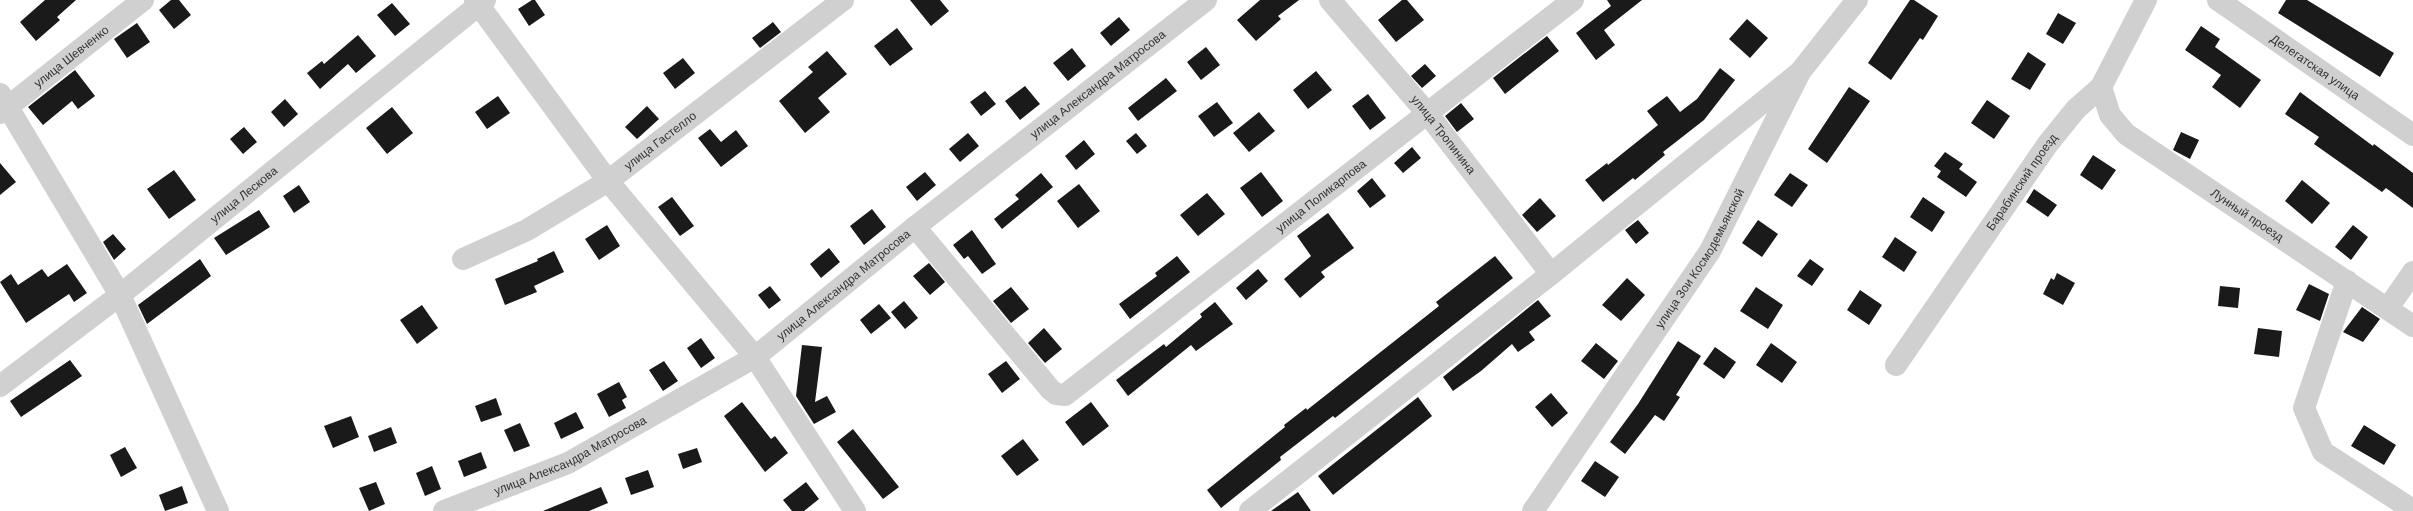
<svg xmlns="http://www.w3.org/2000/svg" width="2413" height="511" viewBox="0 0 2413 511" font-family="Arial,sans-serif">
	<rect width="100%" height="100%" fill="#fff"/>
	<path fill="#1a1a1a" d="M45,0H76L57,17L60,20L36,41L20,22Z
		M171,0H179L191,15L174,29L159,10Z
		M532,0H535L545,15L529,26L518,9Z
		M910,0H940L949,11L931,26Z
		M1260,0H1299L1278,16L1281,19L1256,41L1237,20Z
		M1402,0H1407L1424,20L1396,42L1378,20Z
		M1607,0H1642L1604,30L1615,45L1596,60L1576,33L1611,6Z
		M1910,0H1914L1938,16L1923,40L1920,38L1891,80L1868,63Z
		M2286,0H2307L2394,53L2380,77L2278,13Z
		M392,3L410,24L395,36L377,15Z
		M2058,13L2076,23L2063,44L2046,34Z
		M1119,17L1130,30L1111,46L1100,33Z
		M1747,19L1768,38L1750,58L1729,39Z
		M773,22L781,32L760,48L752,38Z
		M137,23L150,42L127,58L114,39Z
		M2201,26L2220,39L2215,47L2261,80L2240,108L2212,87L2221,75L2185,50Z
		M897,28L913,49L890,66L874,46Z
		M358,35L376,56L356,73L348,64L320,89L307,73L322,61L324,64Z
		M1547,36L1559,51L1505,94L1493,78Z
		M1206,47L1220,65L1201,80L1187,62Z
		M1072,48L1086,66L1068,81L1053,63Z
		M827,51L847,74L818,98L830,112L805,133L779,101L813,72L808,67Z
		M2028,52L2046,64L2030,90L2011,79Z
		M683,58L695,73L675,89L663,73Z
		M1425,64L1436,76L1422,88L1411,76Z
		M1720,68L1735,80L1704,120L1663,152L1665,155L1635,180L1633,178L1603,202L1585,180L1607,163L1608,165L1658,125L1647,111L1667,96L1680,112L1697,99Z
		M75,70L95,96L78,109L72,101L43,125L28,107Z
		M1316,71L1332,90L1308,109L1293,90Z
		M1166,78L1177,91L1138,121L1128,108Z
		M1025,86L1040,104L1020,120L1005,101Z
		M1849,87L1870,101L1827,163L1808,149Z
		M985,91L996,104L981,116L970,102Z
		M2300,92L2373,146L2374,144L2413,173V208L2386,188L2382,192L2314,144L2319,137L2285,114Z
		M1368,94L1386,118L1370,130L1352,106Z
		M498,96L510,113L487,129L475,112Z
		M285,99L298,114L284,127L271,112Z
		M1987,100L2010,116L1994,139L1971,123Z
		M1217,102L1233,123L1214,137L1198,116Z
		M1461,103L1474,119L1457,132L1445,116Z
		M647,106L659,119L637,139L625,127Z
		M392,107L413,133L387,154L366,128Z
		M1259,112L1275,131L1249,152L1233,133Z
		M244,127L257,142L243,154L230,139Z
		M710,129L721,142L736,130L748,146L721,167L698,138Z
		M2181,132L2199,140L2190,159L2173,150Z
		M968,133L979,146L960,162L949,149Z
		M1136,133L1147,146L1137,154L1126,141Z
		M1084,140L1095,154L1076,170L1065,156Z
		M1412,147L1421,158L1403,173L1394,163Z
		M1945,152L1963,164L1959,169L1977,182L1966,197L1937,177L1941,171L1934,166Z
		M2093,155L2116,170L2102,190L2080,175Z
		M0,163L16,182L0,195Z
		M174,170L196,200L169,219L147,189Z
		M925,172L936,185L917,201L906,187Z
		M1261,172L1283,201L1262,217L1240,188Z
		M1041,173L1053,187L1002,229L994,219L1019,199L1015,195Z
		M1790,173L1808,185L1792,207L1774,195Z
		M1372,178L1386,196L1370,208L1357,191Z
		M2302,180L2330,203L2312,224L2285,201Z
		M1079,184L1100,211L1078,228L1057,201Z
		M299,185L310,202L294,213L283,196Z
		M2034,189L2057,205L2048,217L2026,202Z
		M1207,193L1225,214L1198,236L1180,215Z
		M672,197L694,226L680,236L658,207Z
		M1923,197L1945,212L1932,232L1910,217Z
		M1540,198L1556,216L1537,232L1522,215Z
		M872,209L886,227L864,245L850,226Z
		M259,210L270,227L226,255L214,238Z
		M1328,213L1354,248L1321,272L1325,277L1300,298L1284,279L1311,256L1297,236Z
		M1638,220L1649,233L1636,244L1625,230Z
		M1758,220L1778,234L1762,257L1742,243Z
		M607,225L620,246L599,260L585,239Z
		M2353,225L2368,237L2351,260L2335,247Z
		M972,230L996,264L982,274L968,256L964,259L953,245Z
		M113,234L126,249L114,260L103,242Z
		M1895,237L1917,252L1904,272L1882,257Z
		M829,248L840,262L821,278L810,264Z
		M554,251L564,272L534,286L537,292L505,305L495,279L538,261L537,259Z
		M1177,256L1190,272L1130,319L1119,304L1157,276L1155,273Z
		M1495,256L1513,278L1335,418L1333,416L1280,457L1281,460L1221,508L1207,490L1285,427L1284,425L1306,408L1307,410L1439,306L1436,302Z
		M200,259L211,276L147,324L138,305Z
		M1810,259L1824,269L1812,286L1797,276Z
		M929,263L945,282L930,295L913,276Z
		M67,264L87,293L74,302L69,294L26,323L0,282L11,274L18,285L42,269L48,277Z
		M1258,269L1268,281L1246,300L1236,288Z
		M2057,273L2075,283L2063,305L2043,294L2051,278L2054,280Z
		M1627,278L1645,295L1621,321L1602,305Z
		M2309,284L2329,294L2320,321L2296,310Z
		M770,286L781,300L769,309L758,295Z
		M2220,286L2240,288L2238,308L2218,306Z
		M1011,287L1029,309L1011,323L993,301Z
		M1756,287L1783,305L1768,329L1740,311Z
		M1860,290L1882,305L1869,325L1847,310Z
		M1538,300L1551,316L1529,332L1535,340L1518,352L1512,344L1481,371L1453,391L1443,377Z
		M904,301L918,318L905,329L891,312Z
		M1215,302L1233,324L1196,351L1191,345L1128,396L1116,380L1164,344L1166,347L1202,317L1200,314Z
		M879,304L891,318L871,334L860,320Z
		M422,305L438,328L417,344L400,320Z
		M2362,307L2380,319L2363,342L2343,332Z
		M1044,328L1062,349L1045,363L1028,343Z
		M2258,328L2282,331L2279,357L2254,354Z
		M701,338L715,358L701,368L687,348Z
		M1678,341L1701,356L1676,395L1680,397L1664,421L1655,415L1625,454L1610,442L1638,404Z
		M1596,343L1618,361L1604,379L1581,361Z
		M1771,343L1797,362L1782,383L1756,365Z
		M802,345L822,347L815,402L827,396L836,412L814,424L796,396Z
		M1715,347L1736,362L1724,379L1703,364Z
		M70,360L82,376L21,417L10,401Z
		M664,361L678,381L663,391L649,370Z
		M1006,361L1020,379L1002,393L988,374Z
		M619,382L627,397L622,400L626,408L609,417L597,394Z
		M1551,393L1568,413L1552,427L1535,407Z
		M1418,397L1432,416L1333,495L1318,476Z
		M496,398L502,415L481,422L475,406Z
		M742,402L771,439L775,436L788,453L765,472L724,416Z
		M1091,402L1109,426L1083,446L1065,422Z
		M576,412L584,428L561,439L554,423Z
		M351,416L359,437L333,448L324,426Z
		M520,423L530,446L514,452L504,430Z
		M2364,425L2396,445L2384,465L2351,446Z
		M391,427L397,443L374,452L368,436Z
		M853,429L899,487L883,499L837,442Z
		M1023,439L1039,460L1017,476L1001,456Z
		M125,447L137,468L121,477L110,455Z
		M697,448L702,462L683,469L678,454Z
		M481,452L487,468L464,477L458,461Z
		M1595,461L1619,477L1605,497L1581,481Z
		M432,466L441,489L425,496L416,473Z
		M648,470L654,487L631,495L625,478Z
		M376,482L385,504L369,511L359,488Z
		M806,482L819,499L804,511H792L783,500Z
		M182,486L188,503L165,511L159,495Z
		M601,487L608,503L589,511H543Z
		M1298,492L1311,511H1271Z"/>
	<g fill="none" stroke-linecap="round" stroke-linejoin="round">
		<g stroke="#d0d0d0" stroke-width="22">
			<path d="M475,0L608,181L755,357L855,511"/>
			<path id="s1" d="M1330,0L1427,113L1551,274"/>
			<path id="s2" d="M2218,0L2413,135"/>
			<path id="s3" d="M2101,87L2110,115L2126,134L2413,326"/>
			<path d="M0,94L120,295L218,511"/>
			<path id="s4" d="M0,113L143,0"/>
			<path id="s5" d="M915,227L1050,389L1056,394L1065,395L1573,0"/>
			<path id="s6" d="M463,259L527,230L608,181L843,0"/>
			<path d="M2347,281L2304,408L2323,452L2413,510"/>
			<path d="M2388,308L2413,272"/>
			<path id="s7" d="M1896,365L2047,145L2076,109L2101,87L2146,0"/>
			<path id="s8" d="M0,386L120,295L485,0"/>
			<path id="s9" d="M444,511L568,463L755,357L915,227L1206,0"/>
			<path d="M1250,511L1551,274L1800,72"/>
			<path id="s10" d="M1533,511L1710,251L1800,72L1857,0"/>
		</g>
	</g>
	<g text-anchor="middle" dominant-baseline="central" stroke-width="4" stroke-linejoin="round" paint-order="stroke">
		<g font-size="12" fill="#333" stroke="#fff">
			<text stroke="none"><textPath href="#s4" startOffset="91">улица Шевченко</textPath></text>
			<text stroke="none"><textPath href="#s2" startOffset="118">Делегатская улица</textPath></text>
			<text stroke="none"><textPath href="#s9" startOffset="786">улица Александра Матросова</textPath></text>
			<text stroke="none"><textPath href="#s1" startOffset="176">улица Тропинина</textPath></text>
			<text stroke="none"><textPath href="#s6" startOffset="231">улица Гастелло</textPath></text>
			<text stroke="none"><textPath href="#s7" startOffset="222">Барабинский проезд</textPath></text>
			<text stroke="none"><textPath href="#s8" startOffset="310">улица Лескова</textPath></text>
			<text stroke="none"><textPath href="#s5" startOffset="552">улица Поликарпова</textPath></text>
			<text stroke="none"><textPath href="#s3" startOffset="200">Лунный проезд</textPath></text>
			<text stroke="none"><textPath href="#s10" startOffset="303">улица Зои Космодемьянской</textPath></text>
			<text stroke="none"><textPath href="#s9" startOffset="462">улица Александра Матросова</textPath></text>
			<text stroke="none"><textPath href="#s9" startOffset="138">улица Александра Матросова</textPath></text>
		</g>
	</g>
</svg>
